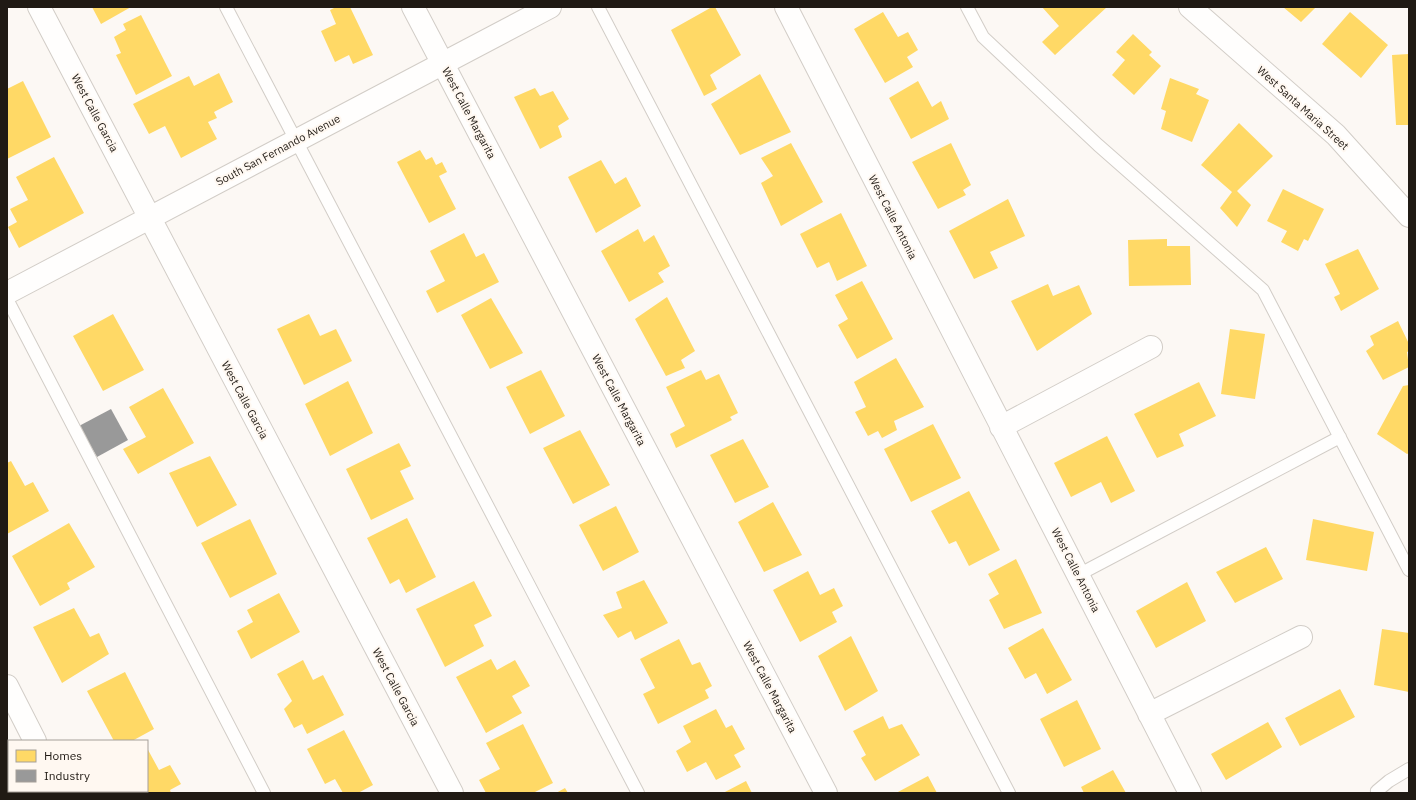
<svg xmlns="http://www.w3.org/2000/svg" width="1416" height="800" viewBox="0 0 1416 800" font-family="'IBM Plex Sans',sans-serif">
	<rect width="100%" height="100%" fill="#fcf8f4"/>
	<path fill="#ffd966" d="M92,7H131L101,24Z
		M336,7H350L373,55L353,64L349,55L335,62L321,31L336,24L330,10Z
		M712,7H715L741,55L710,75L717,89L704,96L671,30Z
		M1042,7H1107L1055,55L1042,42L1059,26Z
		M1283,7H1316L1301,22Z
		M883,12L898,37L908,32L918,50L907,57L913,67L885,83L854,29Z
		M1350,12L1388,45L1361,78L1322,44Z
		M141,15L172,76L136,95L116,55L121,53L114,37L126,30L123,24Z
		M1133,34L1152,52L1149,55L1161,66L1134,95L1112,75L1125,60L1116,52Z
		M1409,54V125H1396L1392,55Z
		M219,73L233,102L214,112L217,118L208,122L217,139L181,158L165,126L149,134L133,104L189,76L194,86Z
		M760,74L791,132L740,155L711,104Z
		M1170,78L1199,89L1196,94L1209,100L1192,142L1161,129L1166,111L1161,109Z
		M23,81L51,137L7,159V89Z
		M918,81L932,107L941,101L949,119L911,139L889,98Z
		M535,88L540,96L553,91L569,119L558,126L562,137L540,149L514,97Z
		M1239,123L1273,156L1237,191L1251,205L1237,227L1220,208L1232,192L1201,165Z
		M791,143L823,202L781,226L761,183L773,176L761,158Z
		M951,143L971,185L963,190L966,195L938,209L912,162Z
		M420,150L426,160L432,157L436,165L442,162L447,172L439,176L456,209L429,223L397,162Z
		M54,157L84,213L19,248L8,227L17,222L10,209L28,200L16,177Z
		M601,160L615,184L626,177L641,206L596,233L568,177Z
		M1283,189L1324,209L1308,241L1304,239L1298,251L1281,242L1287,231L1267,221Z
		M1008,199L1025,236L990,252L998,268L974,279L949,231Z
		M841,213L867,266L837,281L829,262L817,268L800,234Z
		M638,229L644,242L654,235L670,266L658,273L664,282L629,302L601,251Z
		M464,233L476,257L484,253L499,282L437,313L426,291L445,281L430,251Z
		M1167,239V246H1190L1191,285L1129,286L1128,240Z
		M1358,249L1379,289L1341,311L1334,297L1340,294L1325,264Z
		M862,281L893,339L857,359L838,325L848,319L835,295Z
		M1048,284L1053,296L1079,285L1092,314L1037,351L1011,301Z
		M667,297L695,351L681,360L685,368L666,376L635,319Z
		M491,298L523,353L490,369L461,315Z
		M113,314L144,370L103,391L73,336Z
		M309,314L320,336L336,329L352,361L304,385L277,329Z
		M1398,321L1409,344V351L1407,352L1409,367L1383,380L1366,351L1374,345L1370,336Z
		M1230,329L1265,334L1255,399L1221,394Z
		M896,358L924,407L894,421L897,430L882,438L878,431L868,436L855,412L866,407L854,382Z
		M541,370L565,416L530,434L506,387Z
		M701,370L706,380L719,374L738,413L730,417L732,420L676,448L670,434L685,426L666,387Z
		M348,381L373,433L330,456L305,404Z
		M1199,382L1216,416L1179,434L1184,446L1157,458L1134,414Z
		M1409,385V453L1407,454L1377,434L1403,386Z
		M163,388L194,443L138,474L123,449L146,437L129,407Z
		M933,424L961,478L911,502L884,449Z
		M580,430L610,485L573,504L543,448Z
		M1107,436L1135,491L1111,503L1101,482L1071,497L1054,463Z
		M743,439L769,487L735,503L710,455Z
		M399,443L411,466L400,471L414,499L371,520L346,469Z
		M210,456L237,505L197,527L169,473Z
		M11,461L25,486L33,482L49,511L7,534V463Z
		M969,491L1000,550L969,566L956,541L949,544L931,511Z
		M773,502L802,555L764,572L738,522Z
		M616,506L639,552L603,571L579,525Z
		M407,518L436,577L406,593L399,579L390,584L367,538Z
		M250,519L277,574L230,598L201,543Z
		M1313,519L1374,532L1367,571L1306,560Z
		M69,523L95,567L67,583L70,589L40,606L12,556Z
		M1266,547L1283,579L1235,603L1216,572Z
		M1016,559L1042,613L1004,629L989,600L999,594L988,574Z
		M808,571L820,595L834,588L843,606L832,612L837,622L800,642L773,590Z
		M644,580L668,623L635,640L631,631L618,638L603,615L622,608L616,592Z
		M474,581L492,616L474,625L484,646L445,667L416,609Z
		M1187,582L1206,621L1156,648L1136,611Z
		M279,593L300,632L251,659L237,631L253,622L247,610Z
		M74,608L90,637L99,633L109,654L62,683L33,627Z
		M1043,628L1072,680L1047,694L1036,673L1025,679L1008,648Z
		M1382,629L1409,633V692L1374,685Z
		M851,636L878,691L845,711L818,656Z
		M679,639L692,665L700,662L712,686L705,690L709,698L658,724L643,694L655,688L640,659Z
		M491,659L497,670L515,660L530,686L512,696L522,713L486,733L456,677Z
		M303,660L313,680L323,675L344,715L307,734L302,724L294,728L284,709L292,701L277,674Z
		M125,672L154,729L132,741H114L87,691Z
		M1340,689L1355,717L1300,746L1285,718Z
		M1077,700L1101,749L1064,767L1040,719Z
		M716,709L726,728L732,725L745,749L734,755L741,767L716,780L706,762L687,772L676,751L691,742L683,726Z
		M883,716L889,729L902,724L920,755L875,781L861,758L866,755L853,731Z
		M1268,722L1282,747L1226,780L1211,754Z
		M523,724L553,783L533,793H486L479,780L500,769L486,743Z
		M344,730L373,785L358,793H343L335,779L325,784L307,749Z
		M147,748L159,770L170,765L181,784L170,790L171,793H134L133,791H147Z
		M1113,770L1126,793H1084L1081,787Z
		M928,776L937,793H896Z
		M746,781L752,793H723Z
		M565,788L568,793H556Z"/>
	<path fill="#999" d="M111,409L128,440L97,457L79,426Z"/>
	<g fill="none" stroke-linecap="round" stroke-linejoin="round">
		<defs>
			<path id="service" d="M226,7L638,793
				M598,7L1009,793
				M967,7L983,37L1098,145L1263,290L1409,570
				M7,299L264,793
				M1078,575L1340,437
				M1378,793L1377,791L1389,781L1409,769"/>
			<path id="minor" d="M39,7L452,793
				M413,7L826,793
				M786,7L1190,793
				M1190,7L1336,135L1409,216
				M7,293L550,7
				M1001,427L1151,347
				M1149,714L1301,637"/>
			<path id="tertiary" d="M7,686L35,741
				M61,791L62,793"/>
		</defs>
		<use href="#service" stroke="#d2cdc7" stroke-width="14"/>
		<use href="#minor" stroke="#d2cdc7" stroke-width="24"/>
		<use href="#tertiary" stroke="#d2cdc7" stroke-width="24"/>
		<use href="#service" stroke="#fffefd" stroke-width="12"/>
		<use href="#minor" stroke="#fffefd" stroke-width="22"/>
		<use href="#tertiary" stroke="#fffefd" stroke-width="22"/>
	</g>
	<g text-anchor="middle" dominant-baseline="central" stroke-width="4" stroke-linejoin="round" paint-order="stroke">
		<g font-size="11" fill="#201a14" stroke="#fff8f1">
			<text transform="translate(1303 108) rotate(42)">West Santa Maria Street</text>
			<text transform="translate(95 113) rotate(62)">West Calle Garcia</text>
			<text transform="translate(469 113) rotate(62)">West Calle Margarita</text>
			<text transform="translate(278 150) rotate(-28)">South San Fernando Avenue</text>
			<text transform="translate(893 217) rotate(63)">West Calle Antonia</text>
			<text transform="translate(245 400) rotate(62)">West Calle Garcia</text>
			<text transform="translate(619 400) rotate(62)">West Calle Margarita</text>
			<text transform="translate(1076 570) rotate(63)">West Calle Antonia</text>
			<text transform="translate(396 687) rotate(62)">West Calle Garcia</text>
			<text transform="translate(770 687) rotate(62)">West Calle Margarita</text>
		</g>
	</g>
	<rect width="1416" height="800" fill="none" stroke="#201a14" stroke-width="16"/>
	<rect x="8" y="740" width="140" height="52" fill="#fff8f1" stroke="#a69f99"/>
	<rect x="16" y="750" width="20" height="12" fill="#ffd966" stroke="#a69f99"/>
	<text x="44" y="760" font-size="12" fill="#201a14">Homes</text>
	<rect x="16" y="770" width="20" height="12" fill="#999999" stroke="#a69f99"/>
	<text x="44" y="780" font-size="12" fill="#201a14">Industry</text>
</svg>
